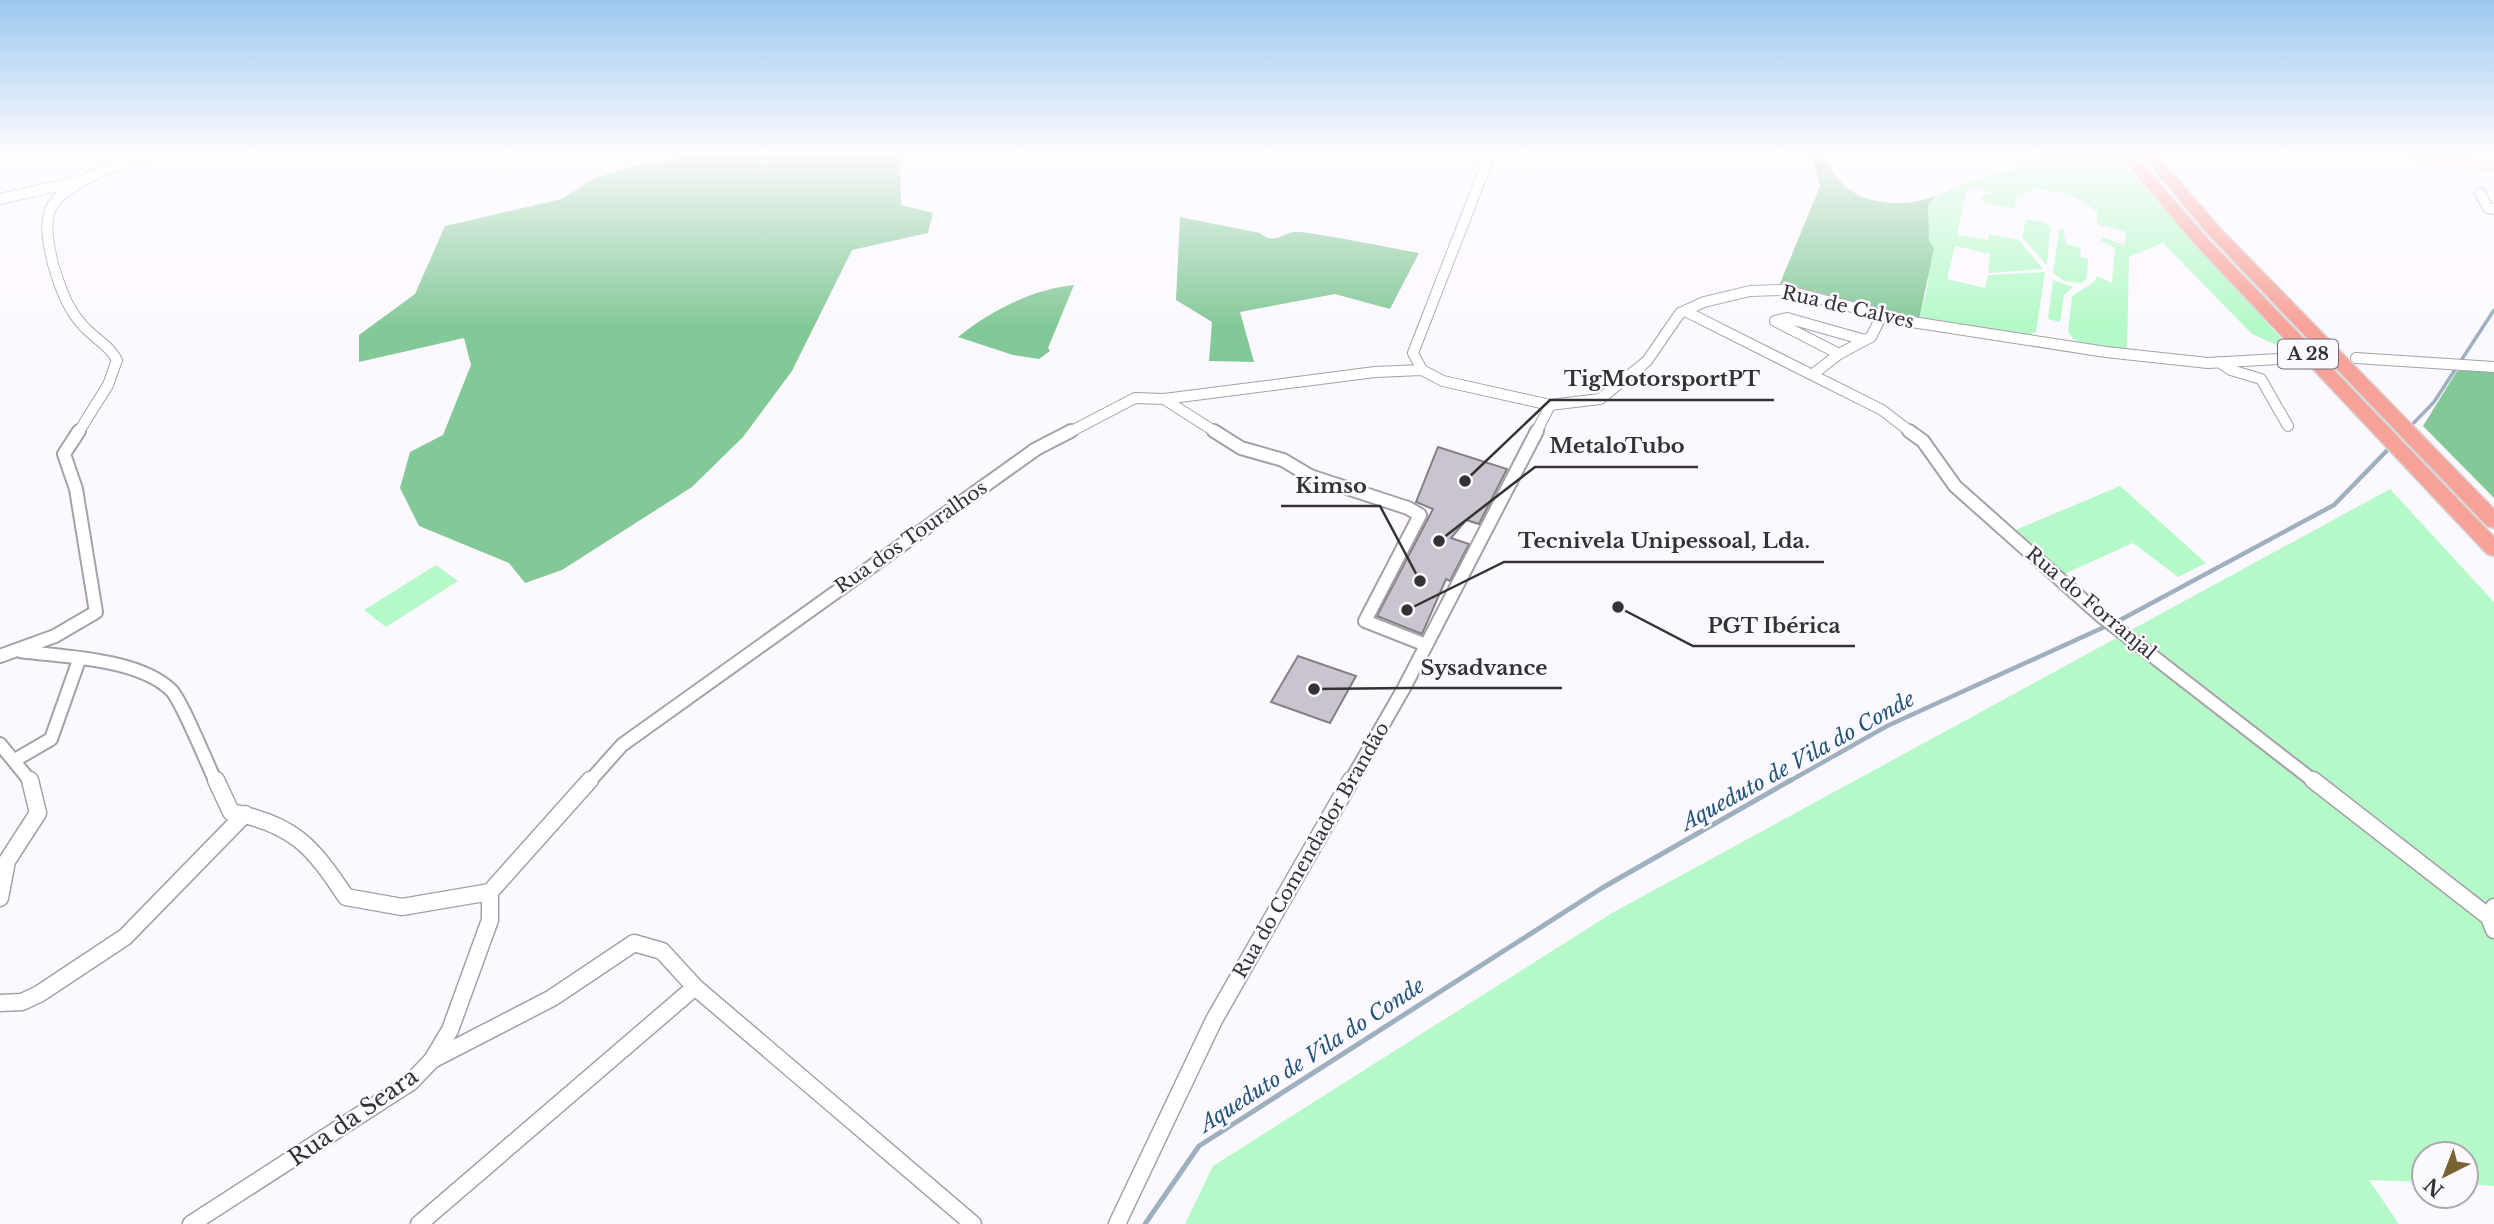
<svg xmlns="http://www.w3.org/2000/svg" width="2494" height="1224" viewBox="0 0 2494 1224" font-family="'Libre Baskerville',serif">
	<rect width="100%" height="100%" fill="#fcf8ff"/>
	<path fill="#b4f9c7" d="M2039,155H2115L2294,353L2252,334L2163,243L2129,257L2127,350C2108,348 2079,350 2068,332L2072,296L2094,282L2097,276L2112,283L2115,248L2101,241L2102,237L2124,245L2126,232L2097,224V212C2073,193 2046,183 2016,196L2015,209L1983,202L1980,196L1992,192L1975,187L1967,189L1957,235L1988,240L1989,234L2019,240L2043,269L1988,273L1990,254L1955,246L1947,279L1985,288L1988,275L2045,272L2036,332L2028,335L1919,320L1928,285V205C1949,182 2005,171 2035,164Z
		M2026,220L2041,221L2050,227L2047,266L2022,237Z
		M2063,228L2066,244L2081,248L2080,257L2088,259L2087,278L2081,283L2064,281L2053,273L2059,230Z
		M2053,280L2073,287L2064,295L2060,322L2048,319Z
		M2120,486L2206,563L2178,577L2133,543L2062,575L2013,531Z
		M2390,489L2494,602V1186L2466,1184V1154H2424V1182L2369,1180L2399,1224H1185L1213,1166L1612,913Z
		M436,565L458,581L386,627L364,610Z"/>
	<path fill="#83c897" d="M689,155H900L901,205L933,213L928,233L852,250L792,371L743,437L692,487L562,570L525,583L509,563L419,526L400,488L410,452L443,435L471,365L464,338L359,362V335L415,294L445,226L562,199L593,179L630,167Z
		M1812,155C1828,156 1831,170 1839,180C1862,207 1908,208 1937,195L1928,205L1929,242L1934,248L1919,320L1817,292L1779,286L1820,186Z
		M1180,217L1260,233C1276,247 1284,230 1300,232C1340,237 1379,246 1419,253L1390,309L1335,294L1240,312L1254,362L1209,361L1212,322L1176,300Z
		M1074,285L1048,348L1050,351L1039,359L1013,355L958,337C991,311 1032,289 1074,285Z
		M2494,370V498L2423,426L2457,371Z"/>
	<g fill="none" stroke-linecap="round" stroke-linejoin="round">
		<path stroke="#9eb0bf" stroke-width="3.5" d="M2404,433L2434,402L2494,310"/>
		<path stroke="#9eb0bf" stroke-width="4.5" d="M1788,782L1887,726L2122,619L2334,505L2406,431"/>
		<path stroke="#9eb0bf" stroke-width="5" d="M1145,1224L1199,1146L1602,888L1791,780"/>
	</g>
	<path fill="#c9c4cd" stroke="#858088" stroke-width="2" d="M1438,447L1507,469L1479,524L1466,520L1451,538L1469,544L1450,581L1446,579L1422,634L1377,616L1433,509L1416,502Z
		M1298,656L1356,676L1330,723L1271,702Z"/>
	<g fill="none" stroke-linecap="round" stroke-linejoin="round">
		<defs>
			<path id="minor-far2" d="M1490,155L1413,353L1422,370L1443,381L1550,405L1600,399L1647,361L1680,313L1704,302L1750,291L1784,290L1912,322L2106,352L2208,363L2299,358
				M2480,193L2488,208L2494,209
				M0,199L84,180
				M1685,311L1882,410L1912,433
				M1839,354L1775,321L1787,318L1865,340
				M2356,358L2494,367
				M2219,362L2231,370L2261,379L2288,426
				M1812,375L1839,354L1871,337L1882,315
				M1164,399L1217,433
				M78,433L108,385L117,360C108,343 91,337 80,322C66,306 59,284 53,264C49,247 43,223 52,206C66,183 120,163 145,155
				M1068,433L1135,398L1164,399L1375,372L1422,370
				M1536,433L1550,405"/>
			<path id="minor-far1" d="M1214,431L1241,448L1283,460L1310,476L1408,508L1420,515L1365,621L1426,645
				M1909,431L1923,441L1955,486L2101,616L2315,782
				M20,651C63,657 138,658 171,690C182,701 207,764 216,782
				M0,656L55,636L96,612L76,489L64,454L79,431
				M0,744L31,782
				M15,760L51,739L79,660
				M589,782L622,745L1036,449L1071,431
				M1350,782L1404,688L1537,431"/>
			<path id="minor" d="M216,780L231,812C294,824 312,846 346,897L402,907L490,892
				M2313,780L2489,917
				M490,892L590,780
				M0,898L7,861L38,813L30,780
				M2494,907L2489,917L2494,930
				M0,1003L22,1002L39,994L125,937L245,814
				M432,1060L552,998L634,943L662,951L695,987
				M191,1224L411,1082L432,1060L450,1030L490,920V892
				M419,1224L695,987L973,1224
				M1117,1224L1214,1020L1351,780"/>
			<path id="primary" d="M2406,155H2443L2494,162V170L2412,159Z"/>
			<path id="motorway" d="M2120,155H2135L2207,238L2494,537V556L2487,554L2195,244Z
				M2142,155H2157L2219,227L2494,509V528L2487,526L2207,233Z"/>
		</defs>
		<use href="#minor-far2" stroke="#a6a0a9" stroke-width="12"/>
		<use href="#minor-far1" stroke="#a6a0a9" stroke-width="16"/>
		<use href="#minor" stroke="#a6a0a9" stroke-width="19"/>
		<use href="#primary" stroke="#d6d6d7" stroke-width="3"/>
		<use href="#motorway" stroke="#d6d6d7" stroke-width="3"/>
		<use href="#minor-far2" stroke="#fff" stroke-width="10"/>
		<use href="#minor-far1" stroke="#fff" stroke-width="12"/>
		<use href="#minor" stroke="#fff" stroke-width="16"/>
		<use href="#primary" fill="#fac7c2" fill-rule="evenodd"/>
		<use href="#motorway" fill="#f7a299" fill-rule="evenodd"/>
	</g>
	<linearGradient id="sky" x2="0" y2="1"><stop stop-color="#9cc8ef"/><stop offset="0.47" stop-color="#fefcff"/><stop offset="1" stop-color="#fefcff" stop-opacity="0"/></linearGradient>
	<rect width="2494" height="327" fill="url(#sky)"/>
	<g text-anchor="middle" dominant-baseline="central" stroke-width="5" stroke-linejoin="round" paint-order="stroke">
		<rect fill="#fcf8ff" stroke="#706d72" stroke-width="2" x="2278" y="339.5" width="60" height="29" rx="5"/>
		<g font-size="18" font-weight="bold" fill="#343235">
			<text x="2308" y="354">A 28</text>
		</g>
		<g font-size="19" fill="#343235" stroke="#fcf8ff">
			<text transform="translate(1848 307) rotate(13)">Rua de Calves</text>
			<text transform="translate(911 537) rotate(-35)">Rua dos Touralhos</text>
			<text transform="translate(2091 603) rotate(40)">Rua do Forranjal</text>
			<text transform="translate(1311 850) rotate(-60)">Rua do Comendador Brandão</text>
		</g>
		<g font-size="21" font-style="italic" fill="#215577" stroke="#fcf8ff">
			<text transform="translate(1798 761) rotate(-29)">Aqueduto de Vila do Conde</text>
			<text transform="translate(1312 1055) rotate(-33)">Aqueduto de Vila do Conde</text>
		</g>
		<g font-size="23" fill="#343235" stroke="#fcf8ff">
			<text transform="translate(353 1117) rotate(-35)">Rua da Seara</text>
		</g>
	</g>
	<path fill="none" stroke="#343235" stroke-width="2.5" d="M1465 481L1550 400H1774M1439 541L1535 467H1698M1420 581L1380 506H1281M1407 610L1504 562H1824M1618 607L1693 646H1855M1314 689L1407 688H1562"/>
	<g fill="#343235" stroke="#fcf8ff" stroke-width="2.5">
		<circle cx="1465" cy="481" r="7"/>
		<circle cx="1439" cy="541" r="7"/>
		<circle cx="1420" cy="581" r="7"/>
		<circle cx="1407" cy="610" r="7"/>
		<circle cx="1618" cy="607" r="7"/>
		<circle cx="1314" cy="689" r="7"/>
	</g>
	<g font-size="21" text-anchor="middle" font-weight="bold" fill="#343235" stroke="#fcf8ff" stroke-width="5" stroke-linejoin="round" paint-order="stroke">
		<text x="1662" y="386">TigMotorsportPT</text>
		<text x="1617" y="453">MetaloTubo</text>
		<text x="1331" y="493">Kimso</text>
		<text x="1664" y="548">Tecnivela Unipessoal, Lda.</text>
		<text x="1774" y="633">PGT Ibérica</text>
		<text x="1484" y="675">Sysadvance</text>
	</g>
	<g transform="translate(2445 1175) rotate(222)"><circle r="33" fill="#fcf8ff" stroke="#aca9ae" stroke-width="2"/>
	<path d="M0-5L12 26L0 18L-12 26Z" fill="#776231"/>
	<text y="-10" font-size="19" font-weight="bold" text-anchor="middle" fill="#343235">N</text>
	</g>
</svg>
